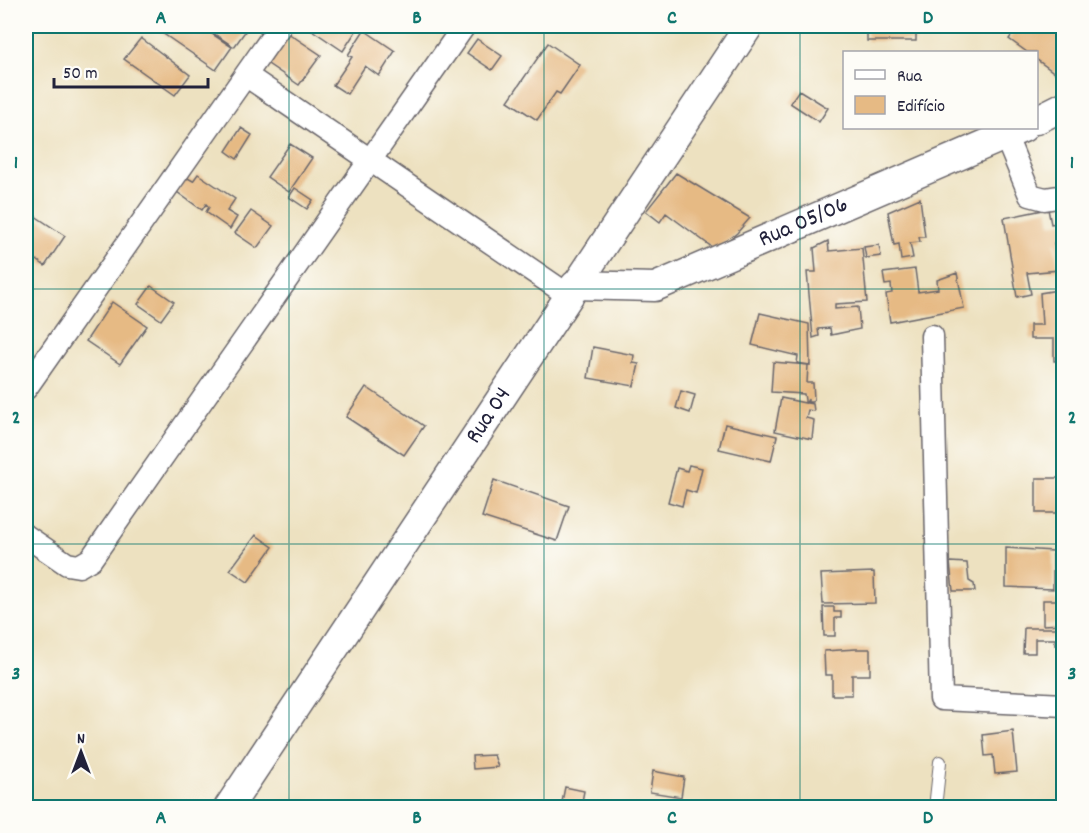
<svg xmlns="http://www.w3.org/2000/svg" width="1089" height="833" viewBox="0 0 1089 833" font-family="Dekko,sans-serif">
	<rect width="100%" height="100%" fill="#fdfcf7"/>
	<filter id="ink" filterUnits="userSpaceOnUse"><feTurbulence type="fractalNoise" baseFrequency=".0167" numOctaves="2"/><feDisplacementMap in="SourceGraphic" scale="12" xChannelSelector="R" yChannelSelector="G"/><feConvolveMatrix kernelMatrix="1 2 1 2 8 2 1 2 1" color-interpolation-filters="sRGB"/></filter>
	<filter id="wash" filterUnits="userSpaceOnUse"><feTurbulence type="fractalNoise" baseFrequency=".008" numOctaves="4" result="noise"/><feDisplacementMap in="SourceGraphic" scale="24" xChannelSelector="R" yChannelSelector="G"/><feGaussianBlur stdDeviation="1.35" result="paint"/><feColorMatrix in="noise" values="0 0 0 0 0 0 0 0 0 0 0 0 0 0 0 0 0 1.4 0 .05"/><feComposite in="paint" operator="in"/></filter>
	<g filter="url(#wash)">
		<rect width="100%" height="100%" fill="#ede1c0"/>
		<g id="blocks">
			<path fill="#e6ba84" d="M152,26H200L232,47L216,70Z
				M202,26H249L234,47Z
				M306,26H348L356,31L343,51Z
				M867,26H916V41H867Z
				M1018,26H1038L1049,33L1041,26H1064V68L1055,73L1036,59V52H1027L1009,39Z
				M364,30L395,51L379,76L365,66L347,94L333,85L352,57L348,55Z
				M285,31L321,55L299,85L268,64Z
				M141,38L190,75L175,95L124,59Z
				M477,39L502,56L492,70L467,53Z
				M548,43L580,65L560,94L556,92L537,120L508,101Z
				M799,90L828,108L819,122L790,103Z
				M241,128L252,135L237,159L226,151Z
				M290,144L312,158L289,192L267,177Z
				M676,173L750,218L737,233L716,250L666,213L660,222L646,211Z
				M198,174L235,199L227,211L237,217L230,229L206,212L209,207L206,204L202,210L177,192L186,177L193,181Z
				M295,188L313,200L307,209L289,197Z
				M920,198L925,237H919L920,242L910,243L913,258L901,260L899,244L894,245L888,212Z
				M1048,209L1051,224L1064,222V275L1056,243H1054L1059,270L1027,273L1031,294L1017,297L1004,218Z
				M26,210L65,236L45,266L26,252Z
				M251,211L273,226L257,248L235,233Z
				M828,241L829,251L862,248L867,302L835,304V309L858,307L860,329L831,335L830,328L818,329L819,336L813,338L807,272H816L814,248Z
				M879,245L881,256L866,258L864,247Z
				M915,269L918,292L938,289L937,280L957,273L964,308L890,322L886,294L892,293L891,284L885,285L883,273Z
				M151,286L174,302L161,320L138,304Z
				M1064,289V361H1054V339H1030V325H1042L1040,293Z
				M112,302L147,326L120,364L86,341Z
				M760,313L809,324L810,365L797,363L798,356L752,345Z
				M593,347L634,355L633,363L639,364L634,386L588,378Z
				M773,362L808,365L807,383H813L814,399L812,402H808V399L806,403L813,404L814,411L808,410L806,418L814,420L812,439L775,431L781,398L805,403V400L804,394L771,392Z
				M366,387L424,426L404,455L346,417Z
				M681,391L695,395L690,413L676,408Z
				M725,424L777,436L771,461L719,449Z
				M689,465L702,468L696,493L686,490L682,506L668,502L677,468L687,471Z
				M1036,478H1064V513H1036Z
				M494,480L569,506L557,541L482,517Z
				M256,535L273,547L248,582L230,570Z
				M1006,548L1053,551V589L1006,587Z
				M950,562L967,563L969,581L974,584L975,591H953Z
				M874,572L875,603L823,604L821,574Z
				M1043,600H1064V624L1043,625Z
				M823,607H834V612H841V618H835V636H824Z
				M1024,628H1064V658H1060V645H1055V639H1035V653H1023Z
				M856,649H870V675H852V695H832V675H825L824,651Z
				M1013,731L1017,772L995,774L993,755L985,756L983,735Z
				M494,755L498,767L473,769L472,756Z
				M653,771L684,777L681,797L650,792Z
				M565,787L584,791L581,807H561Z"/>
		</g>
	</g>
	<g filter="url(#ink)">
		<use href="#blocks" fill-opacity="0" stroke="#69656a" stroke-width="1.5"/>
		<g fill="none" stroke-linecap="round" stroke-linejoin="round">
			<defs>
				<path id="service" d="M935,808L940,762"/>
				<path id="minor" d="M247,76L568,295
					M1006,137L1030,195L1045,199L1064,196
					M932,336L941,699L1064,705
					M26,388L280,26
					M26,536L67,564L79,566L91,559L464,26"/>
				<g id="tertiary">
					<path d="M1036,120L1064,106"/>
					<path id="s1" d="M575,285L655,287L1023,128"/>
					<path id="s2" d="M228,808L749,26"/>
				</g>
			</defs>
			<use href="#service" stroke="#69656a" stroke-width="14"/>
			<use href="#minor" stroke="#69656a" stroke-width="25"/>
			<use href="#tertiary" stroke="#69656a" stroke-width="31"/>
			<use href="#service" stroke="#fff" stroke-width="12"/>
			<use href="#minor" stroke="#fff" stroke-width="22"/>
			<use href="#tertiary" stroke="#fff" stroke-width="28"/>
		</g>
	</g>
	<path fill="none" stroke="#0f766e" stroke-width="1.5" stroke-opacity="0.55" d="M289,26V808M544,26V808M800,26V808M26,289H1064M26,544H1064"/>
	<g text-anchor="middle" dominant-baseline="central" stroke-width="4.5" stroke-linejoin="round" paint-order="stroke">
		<g font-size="24" fill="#22223b" stroke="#fdfcf7">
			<text stroke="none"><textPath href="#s1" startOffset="242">Rua 05/06</textPath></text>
			<text stroke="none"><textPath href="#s2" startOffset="471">Rua 04</textPath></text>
		</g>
	</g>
	<rect width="1089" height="833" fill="none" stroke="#fdfcf7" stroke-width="66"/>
	<rect x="843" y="51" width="195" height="78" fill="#fdfcf7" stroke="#a5a5ac" stroke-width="1.5"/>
	<rect x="855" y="70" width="30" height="9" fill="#ffffff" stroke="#a5a5ac" stroke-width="1.5"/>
	<text x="897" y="81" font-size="18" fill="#22223b">Rua</text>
	<rect x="855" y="96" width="30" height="18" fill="#e6ba84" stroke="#a5a5ac" stroke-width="1.5"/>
	<text x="897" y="111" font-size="18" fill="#22223b">Edifício</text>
	<g transform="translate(81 752)" stroke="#fdfcf7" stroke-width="4.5" paint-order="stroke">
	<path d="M0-4.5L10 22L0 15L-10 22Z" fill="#22223b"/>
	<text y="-9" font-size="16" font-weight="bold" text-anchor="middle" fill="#22223b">N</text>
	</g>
	<path d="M54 78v9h154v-9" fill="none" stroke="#22223b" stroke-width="3"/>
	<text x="63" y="78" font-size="18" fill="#22223b" stroke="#fdfcf7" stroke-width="4.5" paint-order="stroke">50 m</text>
	<rect x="33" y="33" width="1023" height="767" fill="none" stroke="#0f766e" stroke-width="2"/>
	<g font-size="20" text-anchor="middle" font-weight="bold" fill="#0f766e">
		<text x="161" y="23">A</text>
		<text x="417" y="23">B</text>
		<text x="672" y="23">C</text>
		<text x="928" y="23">D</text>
		<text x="16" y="168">1</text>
		<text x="1072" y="168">1</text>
		<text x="16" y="423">2</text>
		<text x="1072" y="423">2</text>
		<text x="16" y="679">3</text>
		<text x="1072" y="679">3</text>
		<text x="161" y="823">A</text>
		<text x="417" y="823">B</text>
		<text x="672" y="823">C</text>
		<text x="928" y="823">D</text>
	</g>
</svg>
